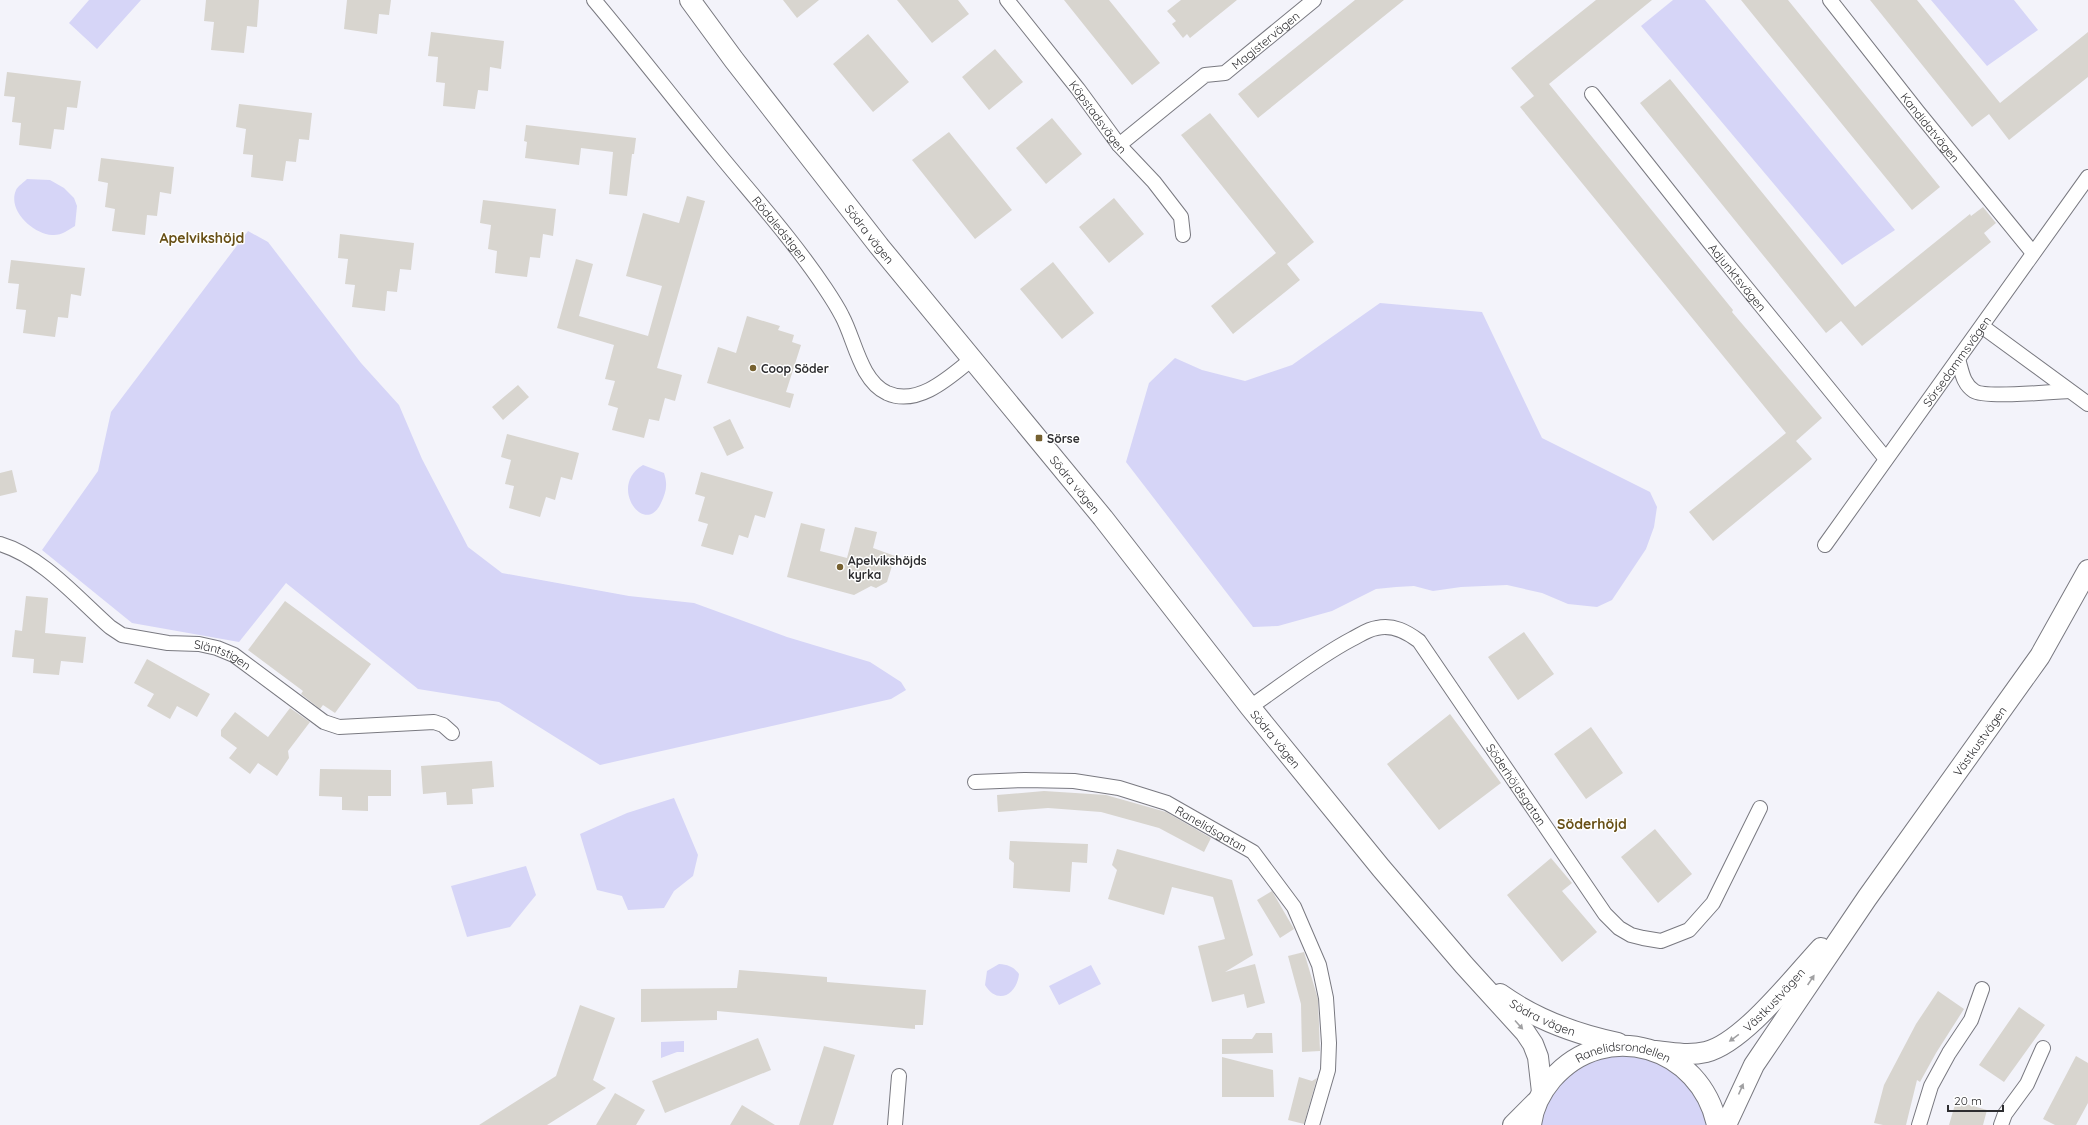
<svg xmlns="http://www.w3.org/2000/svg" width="2088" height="1125" viewBox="0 0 2088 1125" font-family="Quicksand,sans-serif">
	<rect width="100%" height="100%" fill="#f3f3fa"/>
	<path fill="#d6d5f7" d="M89,0H141L97,49L69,23Z
		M1673,0H1705L1895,230L1842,265L1641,26Z
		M1931,0H2014L2038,30L1987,66Z
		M27,179L50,180L64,188L74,198L77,206L75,226C68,230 61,236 52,235C34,234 7,211 16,190C18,186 24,182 27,179Z
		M248,231L268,242L361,363L399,405L422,459L468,547L502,573L629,596L694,603L787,637L870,662L901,682L906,690L891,699L600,765L499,702L418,689L286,583L239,642L132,623L42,550L98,471L111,412Z
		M1380,303L1482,312L1542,438L1650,492L1657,507L1654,527L1646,549L1612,600L1597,607L1568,604L1542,593L1507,585L1461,587L1433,591L1414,586L1396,587L1376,589L1332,611L1278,626L1253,627L1126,462L1149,383L1175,358L1202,370L1245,381L1292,365Z
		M643,465L664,473C668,485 666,492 661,503C645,538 607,486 643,465Z
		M674,798L698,855L693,876L674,891L664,908L628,910L622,896L597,890L580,834L627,813Z
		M526,866L536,895L510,927L467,937L451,886Z
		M999,964C1008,965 1013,966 1019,974C1017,994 998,1006 985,985L987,971Z
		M1091,965L1101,984L1059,1005L1049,986Z
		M684,1041V1052H677L661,1058V1042Z
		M1614,1055C1645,1056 1681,1065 1697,1095C1701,1104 1703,1116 1707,1125H1541C1551,1084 1574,1065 1614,1055Z"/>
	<path fill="#d8d5cf" d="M206,0H259L257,27L247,26L244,53L211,50L214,22L204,21Z
		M347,0H391L389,15L379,14L377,34L344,29Z
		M783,0H819L797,18Z
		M897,0H958L969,14L932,43Z
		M1064,0H1109L1160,63L1132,85Z
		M1181,0H1237L1190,38L1187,34L1183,38L1172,24L1176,21L1167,11Z
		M1355,0H1404L1258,118L1238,94Z
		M1596,0H1652L1549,84L1733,310L1732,312L1822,418L1796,441L1812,459L1713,541L1689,512L1786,433L1520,107L1534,96L1511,68Z
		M1741,0H1788L1940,187L1912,210Z
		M1870,0H1917L2000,103L2088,32V77L2009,140L1989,114L1972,127Z
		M431,32L504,41L501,69L490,67L488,91L478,90L475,109L443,106L445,83L436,82L438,57L428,56Z
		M868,34L909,82L873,112L833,64Z
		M995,49L1023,82L989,110L962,77Z
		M7,72L81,81L77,108L67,107L64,130L54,129L51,149L19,145L21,123L12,122L15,97L4,96Z
		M1670,79L1855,307L1970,214L1971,216L1983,207L1996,223L1984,233L1991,242L1862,346L1841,321L1826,333L1640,103Z
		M239,104L312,113L309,140L299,139L296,162L286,161L283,181L251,177L253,155L243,154L246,129L236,127Z
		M1210,113L1314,242L1287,264L1300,280L1233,334L1211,306L1276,253L1181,135Z
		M1052,118L1082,154L1046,184L1016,148Z
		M526,125L636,138L634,154H632L627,196L609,194L613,152L581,148L579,165L525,158L527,142L524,141Z
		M949,132L1012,210L975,239L912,160Z
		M101,158L174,167L171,194L160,192L157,216L147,215L145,235L112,231L115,209L105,207L108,183L98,181Z
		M687,196L705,201L657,368L682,375L675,401L665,398L659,421L649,419L644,438L612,430L618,408L608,405L615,381L605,379L614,345L557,328L576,259L593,264L579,316L648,336L662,286L626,276L643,213L679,223Z
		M1114,198L1144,234L1109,263L1079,227Z
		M483,200L556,209L553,236L543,234L540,258L530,257L527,277L495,273L497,251L488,249L491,225L480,223Z
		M340,234L414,243L411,270L400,269L397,292L387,291L385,311L352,307L355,285L345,284L348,259L338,258Z
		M11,260L85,268L81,296L71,294L68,318L58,317L55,337L23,333L26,310L16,309L19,284L8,283Z
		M1053,262L1094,313L1062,339L1020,289Z
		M747,316L780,326L778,330L794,335L792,342L801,345L786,392L794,394L790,408L707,383L718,347L736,353Z
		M518,385L529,397L503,420L492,407Z
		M730,419L744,448L727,456L713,427Z
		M507,434L579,453L572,480L561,477L555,500L546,497L540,517L509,508L514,486L505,484L511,460L501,457Z
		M12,470L17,492L0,496V473Z
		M701,472L773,492L765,518L755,515L748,538L739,535L733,555L701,546L708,524L698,521L705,497L695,494Z
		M801,523L825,529L820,551L847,558L855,527L877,532L873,548L895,556L887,582L876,588L871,586L854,595L787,577Z
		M26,596L48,598L45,633L86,637L83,663L61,661L59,675L33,673L34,659L12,657L15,630L22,631Z
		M285,601L371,664L335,713L323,705L320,709L301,694L303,691L248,650Z
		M1524,632L1554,674L1518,700L1488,657Z
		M147,659L210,694L197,717L177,706L170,719L147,706L154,694L134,683Z
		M290,708L310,722L288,751L289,758L277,776L258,763L250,774L229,758L237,748L221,736V730L235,712L268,737Z
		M1450,714L1501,783L1439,830L1387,764Z
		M1591,727L1623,773L1586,799L1554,754Z
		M492,761L494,787L472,789L473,804L447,805L446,792L423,794L421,766Z
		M320,769L391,770V796H368V811L342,810V797L319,796Z
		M1044,791L1106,795L1166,812L1211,838L1204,852L1159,828L1101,812L1048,808L998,812L997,795Z
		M1655,829L1692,874L1658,903L1621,857Z
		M1010,841L1088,844L1087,863L1072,862L1070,892L1013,888L1014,863L1009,859Z
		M1117,849L1232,880L1253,955L1225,972L1255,964L1265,1003L1247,1008L1244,994L1212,1002L1198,946L1225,939L1213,897L1172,887L1164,915L1108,899L1117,870L1112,865Z
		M1551,858L1572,883L1562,891L1597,932L1562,962L1507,895Z
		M1272,891L1294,929L1280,938L1257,900Z
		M1304,952L1318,999L1320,1051L1302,1052L1301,1004L1288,956Z
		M739,970L827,977V982L926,990L923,1025H915V1029L717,1011V1020L641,1022V989L737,988Z
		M1938,991L1964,1009L1936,1053L1920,1082L1917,1080L1906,1125H1883L1874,1123L1884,1085L1916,1024Z
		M580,1005L615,1018L593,1080L606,1088L547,1125H479L556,1076Z
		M2019,1007L2045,1025L2004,1082L1979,1065Z
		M1256,1033H1272L1273,1053L1222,1054V1039H1252Z
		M758,1038L771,1070L665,1113L652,1081Z
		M824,1046L855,1055L833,1125H799Z
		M2076,1056L2088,1063V1103L2076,1125H2055L2043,1119Z
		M1222,1057L1273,1070L1274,1097H1222Z
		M1299,1077L1312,1081L1317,1078L1304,1124L1288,1120Z
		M615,1093L645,1110L636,1125H596Z
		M1956,1101L1987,1110L1983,1125H1949Z
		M742,1105L775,1125H730Z"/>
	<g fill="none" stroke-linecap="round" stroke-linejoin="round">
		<defs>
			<g id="street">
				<path id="s1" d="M594,0C636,50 676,102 718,153C754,197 793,240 825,288C831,297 837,306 842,316C855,340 860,380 887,393C918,407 950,377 972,359"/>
				<path id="s2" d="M1007,0L1078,89L1119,145L1154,182L1181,217L1183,235"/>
				<path id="s3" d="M1830,0L1918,112L2033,253"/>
				<path id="s4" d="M1592,94L1710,243L1886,459"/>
				<path id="s5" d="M1119,145L1205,75L1225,73L1314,0"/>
				<path d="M1983,327L2088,404"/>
				<path d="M1958,359C1962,372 1963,384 1974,391C1984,398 2053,392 2069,391"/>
				<path id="s6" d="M0,544C43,557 77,598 110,627L122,635L168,643L199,644L217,648L234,655L324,722L339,727L434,722L443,725L452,733"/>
				<path id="s7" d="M1825,545L2088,177"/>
				<path id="s8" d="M1250,707C1284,684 1316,658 1352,639C1360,635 1368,629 1377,628C1393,624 1407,632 1419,641L1605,914L1619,928L1631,935L1643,938L1661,941L1689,930L1713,903L1760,808"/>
				<path id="s9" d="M975,782L1025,780L1074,781L1119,788L1167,803L1253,852L1294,907L1319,965L1326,998L1329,1043L1328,1070L1312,1125"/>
				<path d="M895,1125L899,1076"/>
				<path d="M1919,1125L1931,1086L1949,1053L1971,1020L1982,989"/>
				<path d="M2001,1125L2005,1114L2027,1084L2043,1048"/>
			</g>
			<g id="secondary">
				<path id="s10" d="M690,0L734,60L879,246L1103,518L1250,707L1381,868L1464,965L1525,1032L1533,1044L1538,1057L1542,1092"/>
				<path id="s11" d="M1500,994C1535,1019 1575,1034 1618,1043"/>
				<path id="s12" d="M1655,1051C1672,1053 1689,1056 1706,1052C1743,1043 1794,977 1821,948"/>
				<path d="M1513,1125L1536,1102"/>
				<path id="s13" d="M1531,1125C1533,1108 1541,1092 1552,1079C1606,1017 1701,1047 1717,1125"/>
				<path id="s14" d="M1726,1125L1754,1065L1867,898L2040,656L2088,570"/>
			</g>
		</defs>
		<use href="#street" stroke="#797980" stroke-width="16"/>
		<use href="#secondary" stroke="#797980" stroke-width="22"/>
		<use href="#street" stroke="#fff" stroke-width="14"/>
		<use href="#secondary" stroke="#fff" stroke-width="20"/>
	</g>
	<defs><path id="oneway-solid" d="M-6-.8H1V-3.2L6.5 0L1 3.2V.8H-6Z"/></defs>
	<g fill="#a0a0a2">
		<use href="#oneway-solid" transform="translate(1811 980) rotate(-56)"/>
		<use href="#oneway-solid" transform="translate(1519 1025) rotate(48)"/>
		<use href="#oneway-solid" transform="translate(1734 1038) rotate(144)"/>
		<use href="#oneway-solid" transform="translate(1741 1089) rotate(-66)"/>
	</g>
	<g fill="#766130" stroke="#fff" stroke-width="1.5">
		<circle cx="753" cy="368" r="4"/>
		<rect x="1035" y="434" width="8" height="8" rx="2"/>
		<circle cx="840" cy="567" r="4"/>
	</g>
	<g text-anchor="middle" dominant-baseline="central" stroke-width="3" stroke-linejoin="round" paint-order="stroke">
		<g font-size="12" fill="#2d2d30" stroke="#fff">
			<text stroke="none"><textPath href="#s5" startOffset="183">Magistervägen</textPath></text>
			<text stroke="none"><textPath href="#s2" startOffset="148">Köpstadsvägen</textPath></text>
			<text stroke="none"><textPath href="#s3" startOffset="162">Kandidatvägen</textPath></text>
			<text stroke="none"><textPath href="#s1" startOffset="295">Rödaledstigen</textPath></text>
			<text stroke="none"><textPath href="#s10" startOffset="295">Södra vägen</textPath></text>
			<text stroke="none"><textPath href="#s4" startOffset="234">Adjunktsvägen</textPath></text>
			<text stroke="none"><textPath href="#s7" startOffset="226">Sörsedammsvägen</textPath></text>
			<text stroke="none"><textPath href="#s10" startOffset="619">Södra vägen</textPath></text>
			<text stroke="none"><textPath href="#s6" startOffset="257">Släntstigen</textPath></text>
			<text stroke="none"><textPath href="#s10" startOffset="943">Södra vägen</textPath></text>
			<text stroke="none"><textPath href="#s14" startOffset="461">Västkustvägen</textPath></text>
			<text stroke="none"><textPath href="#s8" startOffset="369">Söderhöjdsgatan</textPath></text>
			<text stroke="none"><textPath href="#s9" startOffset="246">Ranelidsgatan</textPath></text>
			<text stroke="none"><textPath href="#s12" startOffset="138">Västkustvägen</textPath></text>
			<text stroke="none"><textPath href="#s11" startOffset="49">Södra vägen</textPath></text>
			<text stroke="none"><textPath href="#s13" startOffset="132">Ranelidsrondellen</textPath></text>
		</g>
		<g font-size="12" font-weight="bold" fill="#2d2d30" stroke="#fff" text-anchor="start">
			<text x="761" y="368">Coop Söder</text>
			<text x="1047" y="438">Sörse</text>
			<text x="848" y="560">Apelvikshöjds<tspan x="848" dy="14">kyrka</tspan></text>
		</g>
		<g font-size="14" font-weight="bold" fill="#685016" stroke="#fff">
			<text x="202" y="238">Apelvikshöjd</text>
			<text x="1592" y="824">Söderhöjd</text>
		</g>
	</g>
	<path d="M1948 1105v6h55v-6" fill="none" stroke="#2d2d30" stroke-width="2"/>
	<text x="1954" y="1105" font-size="12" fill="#2d2d30" stroke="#ffffff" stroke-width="3" paint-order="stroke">20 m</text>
</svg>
